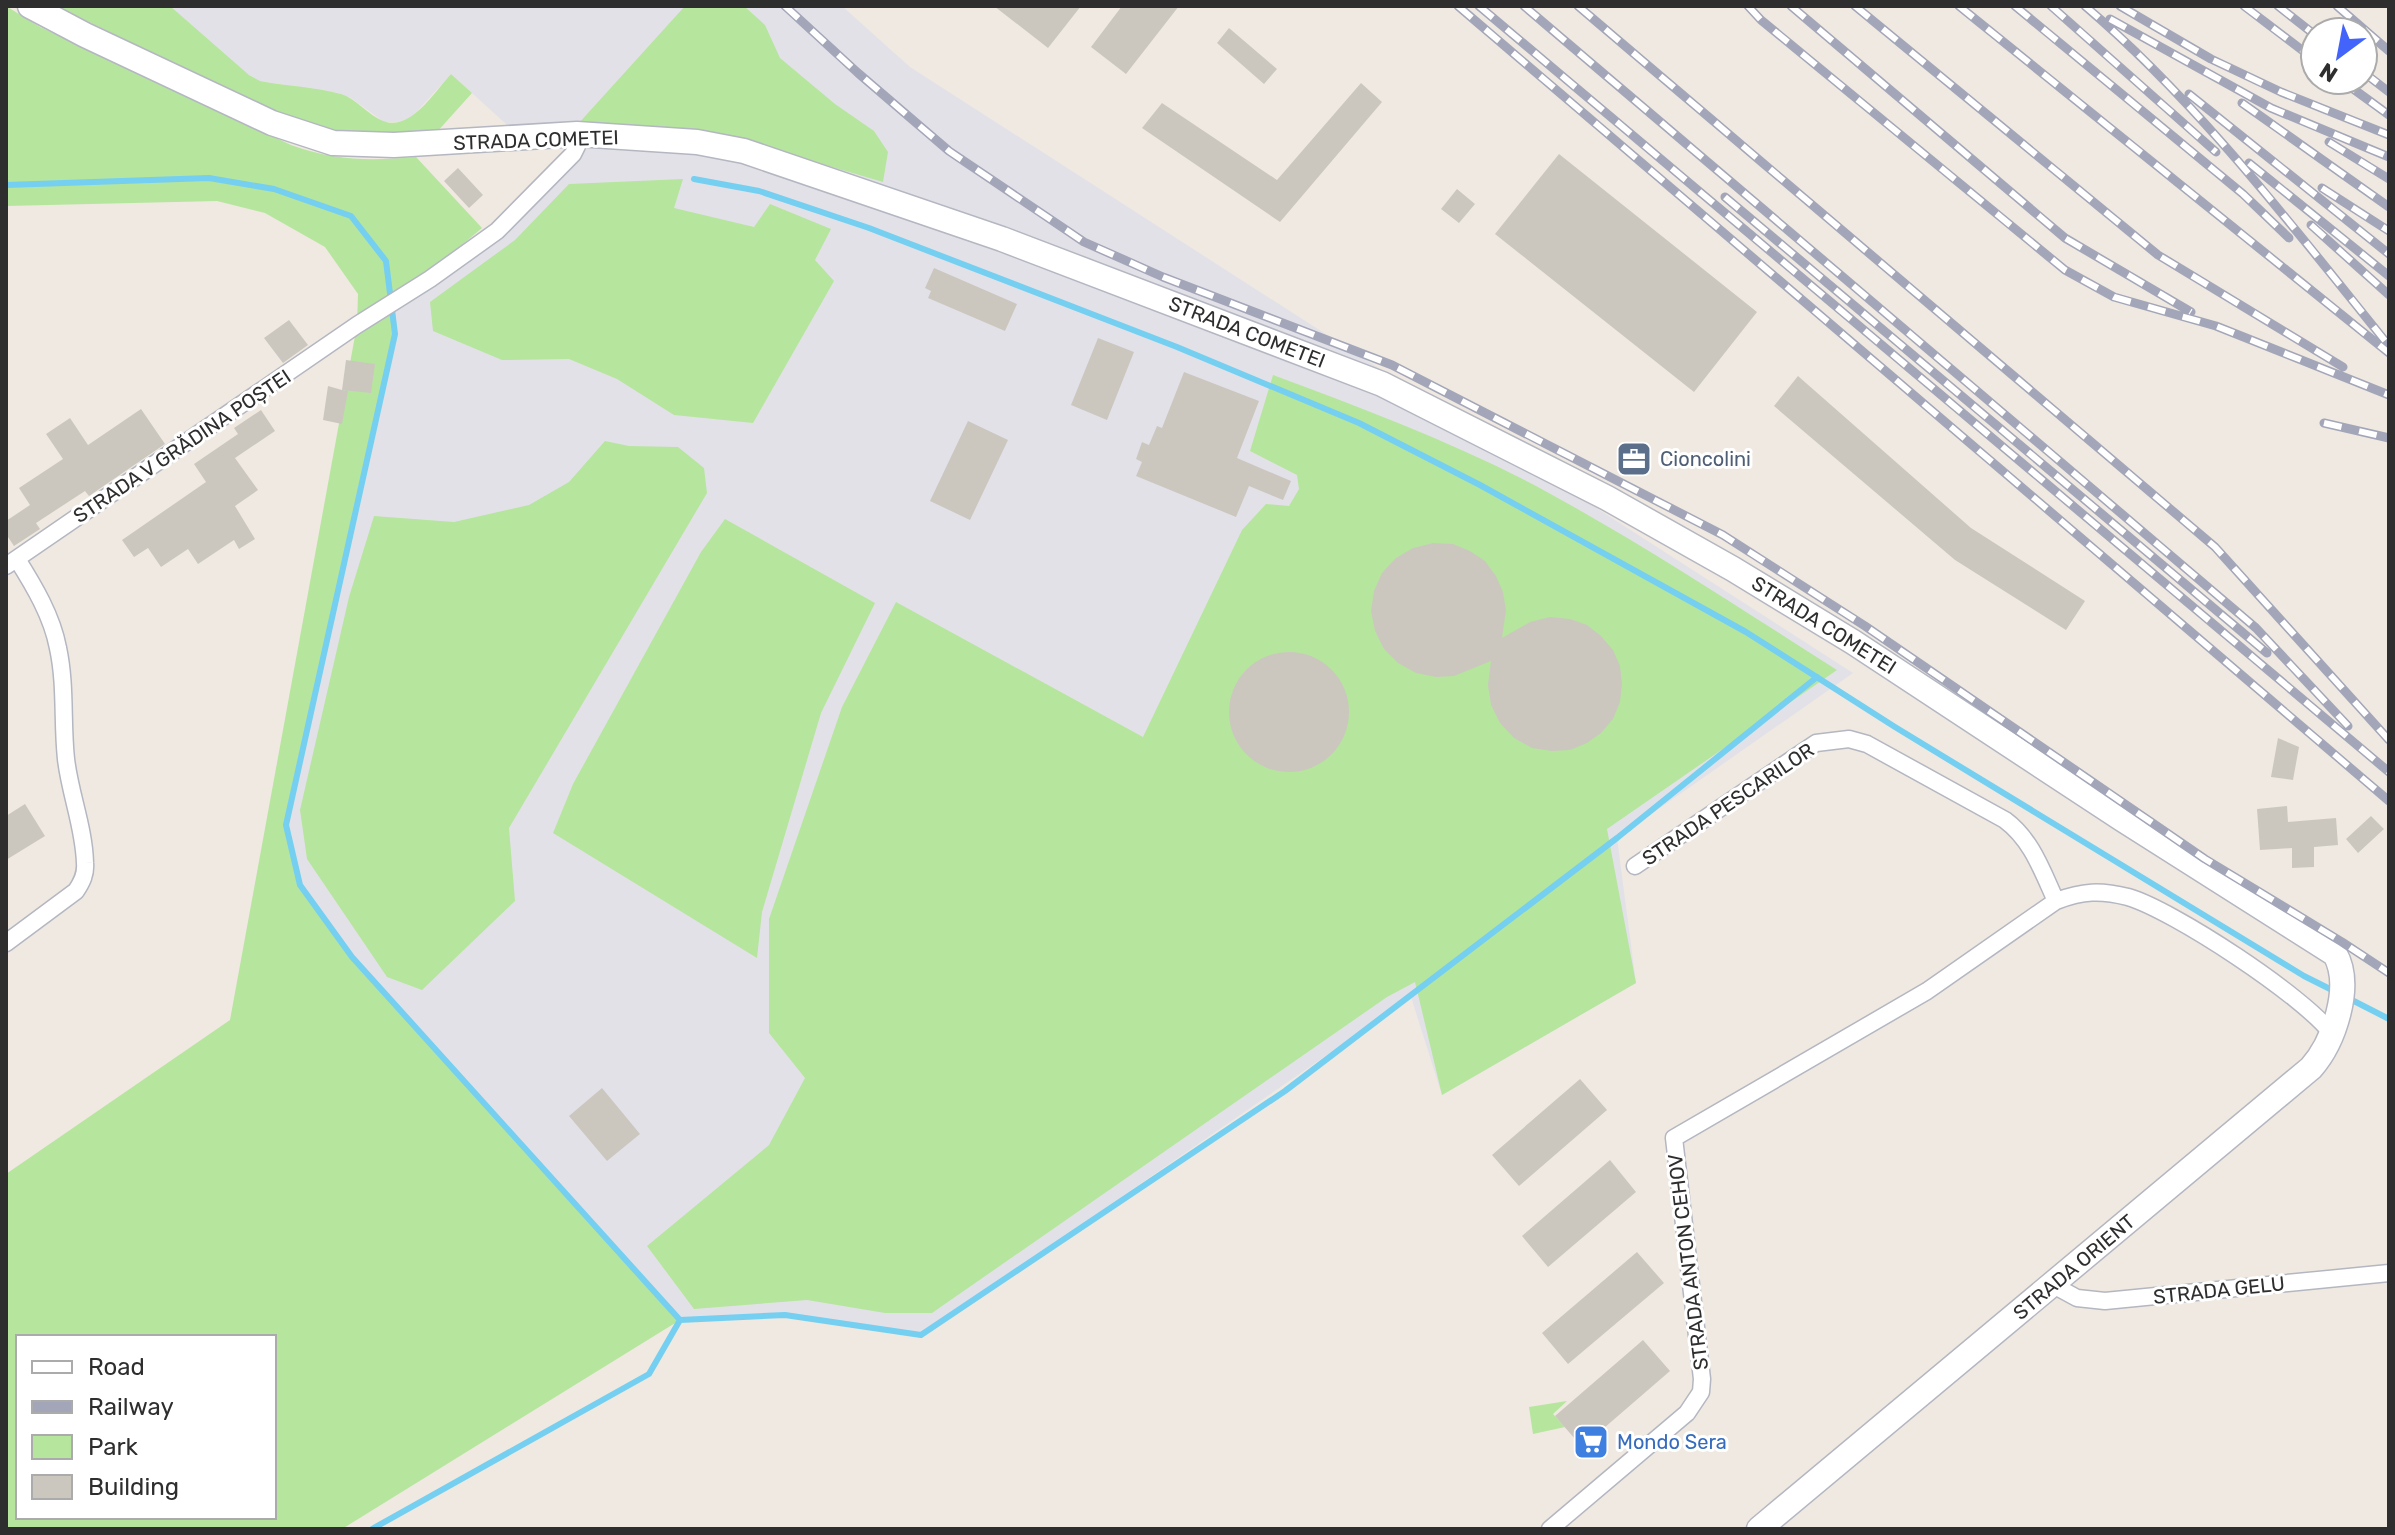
<svg xmlns="http://www.w3.org/2000/svg" width="2395" height="1535" viewBox="0 0 2395 1535" font-family="Rubik,sans-serif">
	<rect width="100%" height="100%" fill="#efe9e1"/>
	<path fill="#e3e1e8" d="M170,6H842L910,67L1853,673L1617,838L1636,983L1442,1095L1411,997L921,1335L785,1315L680,1320L352,957L300,885L286,825L395,335L394,302L442,272L577,146L513,139L506,124L451,74L411,118L398,122H384L351,98L338,93L260,81L249,75L210,44Z"/>
	<path fill="#b6e59e" fill-rule="evenodd" d="M6,6L40,27L291,145C336,161 369,161 416,157L482,228L394,302L395,334L286,825L300,885L352,957L680,1320L342,1529H6V1174L230,1020L357,325L358,294L325,247L265,213L217,201L6,206ZM18,1337H274V1517H18Z
		M56,6H170L249,75L260,81C286,86 316,87 341,94C357,99 368,115 383,121C411,132 435,91 451,74L472,93L436,133L377,135L326,130L274,112Z
		M685,6H744L765,25L780,58L835,104L874,131L888,152L883,182L731,137L653,127L578,124Z
		M683,179L674,208L754,227L770,204L831,229L815,260L834,281L753,423L674,415L617,379L569,359L502,360L433,331L430,302L515,240L569,184Z
		M1273,375C1364,409 1461,445 1547,492C1646,546 1741,609 1837,670L1607,829L1636,983L1442,1095L1415,982L1387,997L932,1313H885L807,1300L694,1309L647,1246L769,1145L805,1078L769,1033V919L842,707L896,602L1143,737L1242,530L1266,504L1289,506L1299,489L1297,475L1250,451Z
		M605,441L629,446L678,447L704,468L707,493L509,828L515,901L422,990L387,977L307,859L300,810L349,597L374,516L454,522L529,505L569,482Z
		M725,519L875,603L821,713L762,912L757,958L553,833L573,784L701,552Z
		M1567,1401L1553,1414L1565,1427L1533,1434L1529,1407Z"/>
	<g fill="none" stroke-linecap="round" stroke-linejoin="round">
		<path stroke="#75cff0" stroke-width="6" d="M694,179L759,191L869,228L1177,347L1359,423L1480,485L1746,632L1895,727L2304,976L2336,992
			M6,185L209,178L274,189L351,216L386,261L395,334L286,825L300,885L352,957L680,1320L649,1374L372,1529
			M2346,997L2389,1019
			M680,1320L785,1315L921,1335L1285,1091L1617,838L1817,677"/>
	</g>
	<path fill="#cbc7bf" d="M994,6H1081L1048,48Z
		M1122,6H1179L1126,74L1091,47Z
		M1229,28L1277,69L1264,84L1217,43Z
		M1361,83L1382,102L1280,222L1142,128L1162,103L1277,180Z
		M1559,154L1757,312L1694,392L1495,234Z
		M458,168L483,195L469,208L444,181Z
		M1457,189L1475,204L1459,223L1441,209Z
		M934,268L1017,304L1005,331L928,298L931,291L925,288Z
		M289,320L308,345L283,363L264,338Z
		M1098,338L1134,352L1107,420L1071,405Z
		M346,360L375,364L371,393L342,390L348,391L342,424L323,420L328,386L342,390Z
		M1184,372L1259,401L1237,458L1291,481L1283,500L1249,486L1236,517L1136,476L1142,462L1136,459L1142,442L1149,445L1157,426L1162,428Z
		M1798,376L1971,528L2085,601L2066,630L1955,560L1774,406Z
		M141,409L165,444L89,496L85,491L36,523L40,529L14,546L6,534V521L30,505L19,488L63,459L46,434L70,418L88,445Z
		M261,410L275,431L235,458L258,490L235,506L255,539L239,549L234,540L198,564L188,549L161,567L148,548L134,557L122,540L206,482L194,464L238,434L234,428Z
		M968,421L1008,440L970,520L930,501Z
		M1433,543L1453,544L1470,551L1485,561L1496,576L1503,592L1506,610L1502,638L1530,622L1550,617L1570,619L1587,625L1601,636L1613,650L1620,666L1622,684L1620,702L1613,719L1601,733L1587,743L1570,750L1552,751L1532,748L1514,738L1500,723L1491,705L1488,685L1491,661L1454,676L1436,677L1416,673L1398,663L1384,649L1375,631L1371,611L1374,591L1382,573L1396,558L1413,548Z
		M1229 712a60 60 0 1 1 120 0a60 60 0 1 1-120 0Z
		M2278,738L2299,747L2293,780L2271,777Z
		M25,804L45,836L6,860V816Z
		M2287,806L2288,822L2336,818L2338,845L2314,847V867L2292,868V848L2260,850L2257,809Z
		M2371,816L2384,829L2358,853L2346,839Z
		M1580,1079L1607,1110L1519,1186L1492,1155Z
		M602,1088L640,1134L607,1161L569,1116Z
		M1610,1160L1636,1192L1548,1267L1522,1236Z
		M1637,1252L1664,1283L1568,1364L1542,1333Z
		M1643,1340L1670,1371L1582,1447L1555,1416Z"/>
	<g fill="none" stroke-linecap="round" stroke-linejoin="round">
		<defs>
			<path id="street" d="M6,566L357,325L430,279L497,231L573,154L577,146V134
				M1635,866L1816,743L1849,739L1867,744L2005,820C2032,840 2042,871 2056,901C2083,891 2100,890 2128,897C2173,910 2305,997 2332,1034
				M6,943L76,891C82,882 86,874 85,863C84,827 70,794 66,759C62,722 66,685 58,648C52,616 34,586 17,559
				M2053,1285L2077,1298L2105,1301L2389,1273
				M1550,1529L1687,1413L1701,1392L1702,1379L1674,1138L1927,991L2056,901"/>
			<path id="secondary" d="M30,6L85,35L272,123L333,143L394,145L577,134L697,142L744,151L1002,239L1382,384L1607,498L1733,569L1853,642L2122,819L2335,954C2353,986 2334,1042 2311,1068L1759,1529"/>
		</defs>
		<use href="#street" stroke="#b4b7c1" stroke-width="19"/>
		<use href="#secondary" stroke="#b4b7c1" stroke-width="27"/>
		<use href="#street" stroke="#fff" stroke-width="16"/>
		<use href="#secondary" stroke="#fff" stroke-width="24"/>
		<defs>
			<path id="rail" d="M785,6L858,73L949,151L1084,242L1163,277L1392,365L1723,535L1865,626L2205,859L2342,942L2389,973
				M1458,6L2389,801
				M1479,6L2389,772
				M1524,6L2256,628L2348,726
				M1578,6L2215,547L2389,740
				M1748,6L1761,20L2065,270L2114,297L2216,326L2389,395
				M1791,6L2065,238L2191,312
				M1855,6L2158,255L2343,367
				M1959,6L2389,353
				M2015,6L2243,194L2289,238
				M2051,6L2216,152
				M2085,6C2199,103 2292,226 2386,342
				M2120,6L2211,59L2281,92L2389,135
				M2244,6L2315,60
				M2278,6L2315,35
				M2337,6L2389,51
				M2110,19L2271,108L2389,157
				M2363,72L2389,92
				M2341,80L2389,115
				M2189,94L2389,254
				M2242,103L2389,207
				M2329,142L2389,179
				M2249,163L2389,276
				M2322,188L2389,231
				M1725,197L2267,653
				M2311,225L2389,295
				M2324,423L2389,438"/>
		</defs>
		<use href="#rail" stroke="#a3a6b8" stroke-width="9"/>
		<use href="#rail" stroke="#fff" stroke-width="6" stroke-dasharray="18" stroke-linecap="butt"/>
	</g>
	<defs>
		<symbol id="office-square" viewBox="-11 -11 22 22"><rect x="-9" y="-9" width="18" height="18" rx="4" fill="#5c6f8a" stroke="#fff"/><path d="M-6-3h4V-5.5h4V-3h4V5H-6ZM-1-4.5V-3h2v-1.5ZM-6 0V1H6V0Z" fill="#fff"/></symbol>
		<symbol id="supermarket-square" viewBox="-11 -11 22 22"><rect x="-9" y="-9" width="18" height="18" rx="4" fill="#3f7fe0" stroke="#fff"/><path d="M-6-5.5h2.5l.6 2H6L4.5 2H-2.5L-4.4-4H-6ZM-1.5 3.2a1.3 1.3 0 1 0 .1 0ZM3 3.2a1.3 1.3 0 1 0 .1 0Z" fill="#fff"/></symbol>
	</defs>
	<g fill-rule="evenodd">
		<use href="#office-square" x="1614" y="439" width="40" height="40"/>
		<use href="#supermarket-square" x="1571" y="1422" width="40" height="40"/>
	</g>
	<g text-anchor="middle" dominant-baseline="central" stroke-width="6" stroke-linejoin="round" paint-order="stroke">
		<g font-size="20" fill="#2e2e2e" stroke="#fff">
			<text transform="translate(536 140) rotate(-2)">STRADA COMETEI</text>
			<text transform="translate(1247 332) rotate(21)">STRADA COMETEI</text>
			<text transform="translate(182 446) rotate(-34)">STRADA V GRĂDINA POȘTEI</text>
			<text transform="translate(1824 625) rotate(32)">STRADA COMETEI</text>
			<text transform="translate(1728 804) rotate(-34)">STRADA PESCARILOR</text>
			<text transform="translate(1688 1262) rotate(-97)">STRADA ANTON CEHOV</text>
			<text transform="translate(2074 1267) rotate(-40)">STRADA ORIENT</text>
			<text transform="translate(2219 1290) rotate(-6)">STRADA GELU</text>
		</g>
		<g font-size="20" fill="#4e5e75" stroke="#fff" text-anchor="start">
			<text x="1660" y="459">Cioncolini</text>
		</g>
		<g font-size="20" fill="#366cbe" stroke="#fff" text-anchor="start">
			<text x="1617" y="1442">Mondo Sera</text>
		</g>
	</g>
	<rect width="2395" height="1535" fill="none" stroke="#2e2e2e" stroke-width="16"/>
	<rect x="16" y="1335" width="260" height="184" fill="#ffffff" stroke="#ababab" stroke-width="2"/>
	<rect x="32" y="1361" width="40" height="12" fill="#ffffff" stroke="#ababab" stroke-width="2"/>
	<text x="88" y="1375" font-size="24" fill="#2e2e2e">Road</text>
	<rect x="32" y="1401" width="40" height="12" fill="#a3a6b8" stroke="#ababab" stroke-width="2"/>
	<text x="88" y="1415" font-size="24" fill="#2e2e2e">Railway</text>
	<rect x="32" y="1435" width="40" height="24" fill="#b6e59e" stroke="#ababab" stroke-width="2"/>
	<text x="88" y="1455" font-size="24" fill="#2e2e2e">Park</text>
	<rect x="32" y="1475" width="40" height="24" fill="#cbc7bf" stroke="#ababab" stroke-width="2"/>
	<text x="88" y="1495" font-size="24" fill="#2e2e2e">Building</text>
	<g transform="translate(2339 56) rotate(212)"><circle r="38" fill="#ffffff" stroke="#ababab" stroke-width="2"/>
	<path d="M0-6L14 30L0 20L-14 30Z" fill="#4264fb"/>
	<text y="-12" font-size="22" font-weight="bold" text-anchor="middle" fill="#2e2e2e">N</text>
	</g>
</svg>
